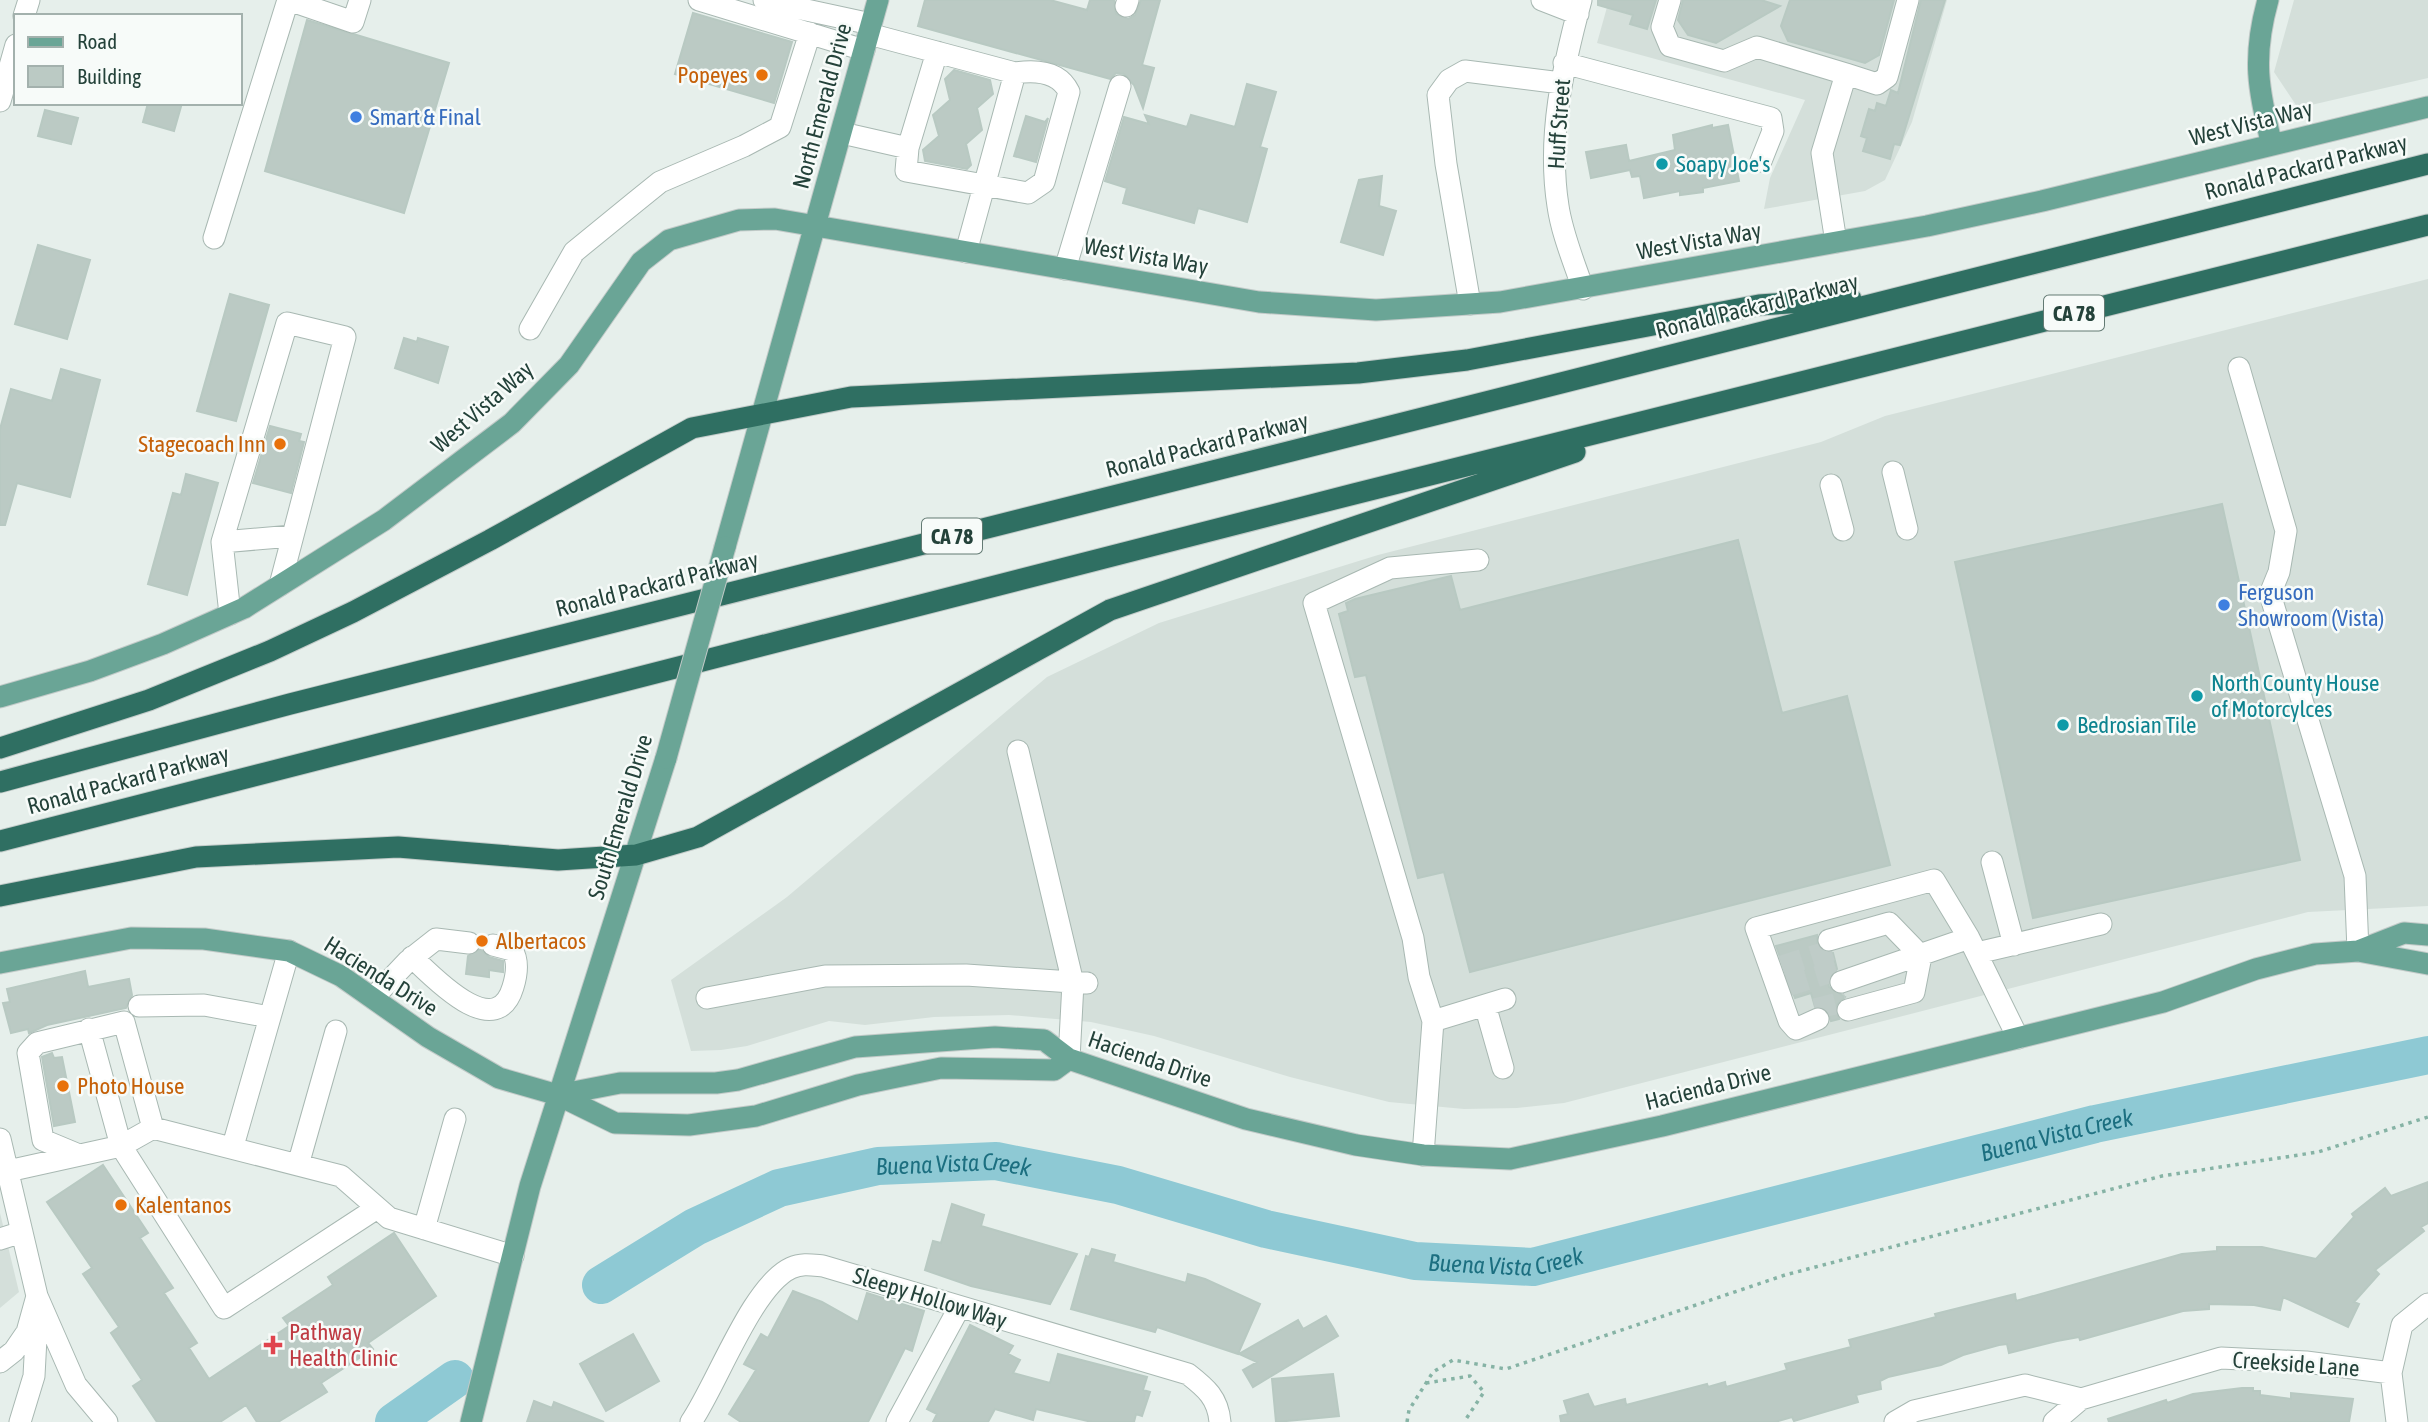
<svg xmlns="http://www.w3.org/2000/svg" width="2428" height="1422" viewBox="0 0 2428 1422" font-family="'Asap Condensed',sans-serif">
	<rect width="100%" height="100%" fill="#e6efeb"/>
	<path fill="#d4dfda" d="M1609,0H1947L1912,122L1885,180L1865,191L1764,209L1770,178L1805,100L1597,43Z
		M2294,0H2428V78L2298,108L2274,72Z
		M2428,279V906L2308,912L1564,1103L1517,1108L1464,1109L1389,1102L1290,1077L1154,1036L1091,1022L1009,1015L934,1017L865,1025L829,1021L747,1046L721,1050L691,1051L671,980L787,897L1047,677L1159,623L1378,555L1821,442L1885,416Z
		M0,1213L19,1292L0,1308Z"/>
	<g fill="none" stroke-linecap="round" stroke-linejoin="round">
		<g stroke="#8ec9d4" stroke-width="38">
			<path id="s1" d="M601,1285L695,1227L779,1188L878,1166L996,1161L1118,1185L1266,1229L1415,1261L1533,1267L2095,1124L2428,1055"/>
			<path d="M394,1422L455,1379"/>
		</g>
	</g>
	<path fill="#bbcac4" stroke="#b8c9c2" stroke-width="2" d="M925,0H1050L1087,10L1090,0H1114L1116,14L1128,19L1135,15L1141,0H1160L1142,65L1154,68L1143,108L1134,85L1124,74L1116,73L1110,79L918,26Z
		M1598,0H1656L1647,29L1630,24L1633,15L1598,5Z
		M1683,0H1761L1780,6L1716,43L1688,35L1678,20Z
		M1790,0H1894L1879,55L1865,63L1788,41L1781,26Z
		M1921,0H1945L1900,145L1894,144L1890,159L1863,151L1867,138L1861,136L1869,109L1875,111L1877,103L1886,106L1891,90L1898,93Z
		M693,13L792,42L774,103L675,74Z
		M307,20L449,63L404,213L265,171Z
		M954,70L990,80L993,94L977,108L982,130L966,144L971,165L967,169L925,161L923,150L939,136L933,115L950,100L945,79Z
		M1247,84L1276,92L1260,147L1267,149L1247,222L1198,208L1194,223L1123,203L1127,188L1105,181L1124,117L1149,124L1145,115L1187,127L1191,115L1235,127Z
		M148,103H182L174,131L143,122Z
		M45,110L78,118L71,144L38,136Z
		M1026,116L1045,122L1048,118L1036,162L1014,156Z
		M1712,125V128L1728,125L1739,181L1703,188V192L1680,195V191L1644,198L1640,176L1632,177L1630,170L1591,178L1586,152L1626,145L1629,161L1675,150L1673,135Z
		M1382,176L1379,206L1396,211L1383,255L1341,242L1359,180Z
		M38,245L90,260L67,339L15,324Z
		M230,294L269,305L236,421L197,411Z
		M404,338L417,342L418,338L448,347L438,383L395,368Z
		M61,369L100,380L70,497L17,483L5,525H0V429L11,389L52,401Z
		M270,426L301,434L299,441L304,442L291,493L253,483Z
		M186,474L218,483L187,595L148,584L173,493L181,495Z
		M2222,504L2300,860L2033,918L1955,562Z
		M1738,540L1782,713L1847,696L1890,865L1470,972L1444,872L1418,878L1366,675L1355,677L1339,614L1348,611L1346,603L1355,599L1451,576L1460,610Z
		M1817,935V944L1825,952L1833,953L1837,969L1828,979L1829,987L1845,997L1836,1006L1839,1019L1831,1021L1826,1009L1815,1007L1811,993L1795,998L1776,946Z
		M480,949L489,957L503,961V972L489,970V977L466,974L468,956Z
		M85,971L88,987L129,979L132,995L126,1008L47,1025L29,1033L28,1029L11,1033L3,1003L10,1002L7,989Z
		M52,1053L54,1058L62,1057L75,1122L54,1126L42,1057Z
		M103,1165L148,1233L140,1238L173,1288L164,1293L197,1343L189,1348L209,1379L289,1326L283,1318L333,1285L328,1277L394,1233L436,1296L368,1343L373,1349L321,1383L327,1392L278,1422H257L246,1405L220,1422H157L133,1386L142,1380L111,1333L119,1327L83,1274L92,1268L47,1202Z
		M2428,1182V1223L2421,1227L2424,1231L2375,1270L2379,1274L2354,1302L2359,1304L2348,1327L2283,1297L2280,1310L2254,1305L2209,1304V1309L2183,1311L2080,1340L2079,1337L2057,1341L2009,1353L2007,1344L1999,1345L1963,1355L1941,1365L1888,1377L1880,1381L1881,1389L1856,1395L1858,1402L1794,1421L1792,1417L1775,1422H1561L1560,1416L1568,1414L1564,1401L1588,1394L1594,1407L1625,1399L1626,1405L1707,1384L1708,1387L1725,1382L1726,1387L1787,1370L1785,1364L1851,1347L1849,1340L1936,1317L1935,1314L2015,1294L2016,1301L2182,1254L2217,1251V1247H2262L2316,1259L2354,1217L2352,1214L2385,1188L2391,1196Z
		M952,1204L984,1215L981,1226L1077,1254L1050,1304L971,1286L925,1270L933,1241L941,1243Z
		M1092,1249L1115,1255L1113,1262L1186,1283L1188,1274L1205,1279L1260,1304L1238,1354L1157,1327L1155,1332L1071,1309L1086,1256L1089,1257Z
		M793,1291L822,1302L858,1322L867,1293L924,1311L912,1351L905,1348L868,1422H741L729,1414L756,1370L744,1364L761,1334L768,1338Z
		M1326,1316L1338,1336L1253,1387L1243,1370L1257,1362L1239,1354L1298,1320L1303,1329Z
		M970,1325L1013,1346L1008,1354L1020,1360L1013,1373L1050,1383L1058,1354L1147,1377L1143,1390L1150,1392L1142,1416L1136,1414L1134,1422H1092L1036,1409L1033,1420L995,1409L988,1422H933L937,1414L927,1409Z
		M633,1334L659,1381L606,1411L580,1364Z
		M1333,1374L1339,1416L1276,1422L1272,1379Z
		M2242,1388H2253V1391H2260V1395L2291,1399V1393L2353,1399L2349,1422H2109L2108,1419L2166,1400L2167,1403L2193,1394Z
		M534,1401L552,1408L554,1402L604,1422H527Z"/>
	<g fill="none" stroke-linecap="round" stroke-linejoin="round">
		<path stroke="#bfccc8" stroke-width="21" stroke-dasharray="21 10" stroke-linecap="butt" d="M1782,966L1832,950
			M1787,986L1838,970
			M1815,1009L1846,1001"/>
		<defs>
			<path id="minor" d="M289,0L353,22L360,0
				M699,0L864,50
				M764,0L797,8
				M799,0L797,8L871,24
				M1542,0L1578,14
				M1581,0C1563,67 1547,136 1558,206C1562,234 1574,262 1583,289
				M1670,0L1662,27L1670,46L1724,61L1757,47L1846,74
				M1126,6L1128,0
				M24,16L29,0
				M869,34L1015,73L966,252
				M1564,63L1771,118L1773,131L1761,161
				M0,101L16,45
				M842,133L908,148L937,52
				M908,148L906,171L1028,193L1044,182L1069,92C1059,71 1035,70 1015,73
				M214,238L288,0
				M1836,242L1822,153L1846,74L1877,84L1887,77L1908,0
				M1065,269L1120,86
				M1470,304L1446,164L1438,95L1449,80L1465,71L1561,83
				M530,329L574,252L634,203L660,182L744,146L780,127L810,33
				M2239,368L2286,531L2279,572L2270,594L2355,876L2358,951
				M1893,472L1907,529
				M1831,485L1843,530
				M222,542L292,536
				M230,614L222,542L287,323L345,337L280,585
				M1018,751L1073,983L1069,1059
				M1992,862L2014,945
				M1829,940L1889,923L1921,956
				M1977,953L2101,924
				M412,957C433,977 496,1044 513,987C517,974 519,961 512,950L493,945
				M1841,982L1969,938
				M373,998L408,961L436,939L469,943
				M707,998L825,976L966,975L1087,983
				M1485,1005L1503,1068
				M139,1006L204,1005L270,1017
				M1848,1010L1914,992L1921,956
				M1818,1019L1796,1029L1789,1021L1756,928L1934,880L1969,938L2018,1038
				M1433,1021L1505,999
				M153,1128L341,1176L389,1218L513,1256
				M0,1139L37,1296L27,1332L14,1351L0,1362
				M233,1146L289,951
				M79,1155L43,1140L28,1053L37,1043L124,1022L153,1128L121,1146L224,1308L377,1208
				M1423,1155L1433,1021L1419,977L1413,938L1314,603L1390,568L1478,560
				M298,1165L336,1031
				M8,1171L121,1146L89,1029
				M424,1229L455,1119
				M0,1239L22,1232
				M37,1296L76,1385L107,1422
				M20,1422L34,1376L37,1319
				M691,1422C717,1384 752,1286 791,1268C802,1263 812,1265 823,1266L1188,1374C1206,1388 1218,1398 1220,1422
				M897,1422L959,1308
				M1895,1422L1914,1411L2025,1385L2081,1399
				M2054,1422L2081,1399L2221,1358L2306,1362L2391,1373
				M2397,1422L2391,1373L2402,1325L2428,1304"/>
			<path id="major" d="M2268,0C2252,57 2258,90 2272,145
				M725,547L878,0
				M0,697L90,671L163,644L244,608L384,520L512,423L569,365L641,262L669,240L739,220L775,219L1259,302L1376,310L1500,302L1927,226L2042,201L2428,107
				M2358,951L2428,964
				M0,963L131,938L204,939L289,951L341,976L428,1037L499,1078L558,1095L615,1123L689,1125L756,1116L858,1085L941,1068L1054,1070L1069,1059
				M558,1095L620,1083H716L738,1080L855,1047L995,1037L1044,1040L1069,1059L1246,1119L1356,1145L1423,1155L1510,1159L1662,1126L2163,1002L2256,969L2315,954L2358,951L2404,933L2428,935
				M471,1422L530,1186L666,758"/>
			<path id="highway" d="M0,748L149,700L270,651L353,612L490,540L692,428L851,397L1358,373L1467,360L1759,305L1851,299
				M0,782L290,704L2428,164
				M0,841L1354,494L2428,225
				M0,896L196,857L398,847L558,860L636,855L698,837L1110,610L1575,452"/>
		</defs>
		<use href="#minor" stroke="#a8b8b2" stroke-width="23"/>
		<use href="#major" stroke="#c2cac8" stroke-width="23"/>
		<use href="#highway" stroke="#c2cac8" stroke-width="23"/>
		<path stroke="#86b3a5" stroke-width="3.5" stroke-dasharray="3.5 5" stroke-linecap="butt" d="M1426,1383L1470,1376L1484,1392L1464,1422
			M1407,1422L1409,1410L1433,1372L1453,1360L1506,1369L1785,1275L2162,1176L2318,1152L2428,1117"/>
		<use href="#minor" stroke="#fff" stroke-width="21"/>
		<use href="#major" stroke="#6aa596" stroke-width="21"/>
		<use href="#highway" stroke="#2f6f62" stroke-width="21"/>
		<defs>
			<path id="major-bridge" d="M666,758L725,547"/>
		</defs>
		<use href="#major-bridge" stroke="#c2cac8" stroke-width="23" stroke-linecap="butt"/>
		<use href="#major-bridge" stroke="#6aa596" stroke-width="21"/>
	</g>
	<g fill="#e8710a" stroke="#f7fbf9" stroke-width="2.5">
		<circle cx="762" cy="75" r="7"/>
		<circle cx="280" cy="444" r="7"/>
		<circle cx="482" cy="941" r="7"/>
		<circle cx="63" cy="1086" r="7"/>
		<circle cx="121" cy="1205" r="7"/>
	</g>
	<g fill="#3f7fe0" stroke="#f7fbf9" stroke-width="2.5">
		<circle cx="356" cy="117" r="7"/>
		<circle cx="2224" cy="605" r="7"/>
	</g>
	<g fill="#0f9aa8" stroke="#f7fbf9" stroke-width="2.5">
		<circle cx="1662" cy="164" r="7"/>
		<circle cx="2197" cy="696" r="7"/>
		<circle cx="2063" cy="725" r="7"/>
	</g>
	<path fill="#e0444e" stroke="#f7fbf9" stroke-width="2.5" d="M269.5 1334.5h7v7h7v7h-7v7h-7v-7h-7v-7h7z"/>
	<g text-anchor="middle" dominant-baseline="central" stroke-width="5" stroke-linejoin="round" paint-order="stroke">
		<g fill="#f7fbf9" stroke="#637a73" stroke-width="2">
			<rect x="2044" y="295.5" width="60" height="35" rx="5"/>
			<rect x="922" y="518.5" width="60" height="35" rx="5"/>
		</g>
		<g font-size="21" font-weight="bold" fill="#24423a">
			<text x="2074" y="313">CA 78</text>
			<text x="952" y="536">CA 78</text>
		</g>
		<g font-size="23" fill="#c56008" stroke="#f7fbf9" text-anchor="start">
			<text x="748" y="75" text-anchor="end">Popeyes</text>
			<text x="266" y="444" text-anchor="end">Stagecoach Inn</text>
			<text x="496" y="941">Albertacos</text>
			<text x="77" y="1086">Photo House</text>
			<text x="135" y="1205">Kalentanos</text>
		</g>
		<g font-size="23" fill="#24423a" stroke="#f7fbf9">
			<text transform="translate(822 106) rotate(-75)">North Emerald Drive</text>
			<text transform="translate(2251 123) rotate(-14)">West Vista Way</text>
			<text transform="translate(1559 124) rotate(-86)">Huff Street</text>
			<text transform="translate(2306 167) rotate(-14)">Ronald Packard Parkway</text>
			<text transform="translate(1699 241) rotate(-10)">West Vista Way</text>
			<text transform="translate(1146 256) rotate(10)">West Vista Way</text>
			<text transform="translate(1757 306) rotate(-14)">Ronald Packard Parkway</text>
			<text transform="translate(482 407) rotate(-41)">West Vista Way</text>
			<text transform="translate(1207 445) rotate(-14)">Ronald Packard Parkway</text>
			<text transform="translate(657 584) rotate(-14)">Ronald Packard Parkway</text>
			<text transform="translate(128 780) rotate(-15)">Ronald Packard Parkway</text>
			<text transform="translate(620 817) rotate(-73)">South Emerald Drive</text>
			<text transform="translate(381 976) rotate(32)">Hacienda Drive</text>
			<text transform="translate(1150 1059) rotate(19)">Hacienda Drive</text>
			<text transform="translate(1708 1087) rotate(-14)">Hacienda Drive</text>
			<text transform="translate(930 1298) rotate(17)">Sleepy Hollow Way</text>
			<text transform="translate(2296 1364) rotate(4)">Creekside Lane</text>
		</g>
		<g font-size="23" fill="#366cbe" stroke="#f7fbf9" text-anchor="start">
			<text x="370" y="117">Smart &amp; Final</text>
			<text x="2238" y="592">Ferguson<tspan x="2238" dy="26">Showroom (Vista)</tspan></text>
		</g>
		<g font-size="23" fill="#0d838f" stroke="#f7fbf9" text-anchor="start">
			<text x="1676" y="164">Soapy Joe's</text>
			<text x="2211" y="683">North County House<tspan x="2211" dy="26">of Motorcylces</tspan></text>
			<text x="2077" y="725">Bedrosian Tile</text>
		</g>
		<g font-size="23" fill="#be3a42" stroke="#f7fbf9" text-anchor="start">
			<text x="289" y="1332">Pathway<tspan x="289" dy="26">Health Clinic</tspan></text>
		</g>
		<g font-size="24" font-style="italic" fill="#1c6f80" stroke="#f7fbf9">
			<text stroke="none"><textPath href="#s1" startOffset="1512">Buena Vista Creek</textPath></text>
			<text stroke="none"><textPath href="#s1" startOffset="380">Buena Vista Creek</textPath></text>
			<text stroke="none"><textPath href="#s1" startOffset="945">Buena Vista Creek</textPath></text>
		</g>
	</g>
	<rect x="14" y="14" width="228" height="91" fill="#f7fbf9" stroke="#a3b1ad" stroke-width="2"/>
	<rect x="28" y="37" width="35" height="10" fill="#6aa596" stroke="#a3b1ad" stroke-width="2"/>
	<text x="77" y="49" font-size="21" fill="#24423a">Road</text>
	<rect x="28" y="66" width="35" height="21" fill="#bbcac4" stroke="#a3b1ad" stroke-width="2"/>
	<text x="77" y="84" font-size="21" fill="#24423a">Building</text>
</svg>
